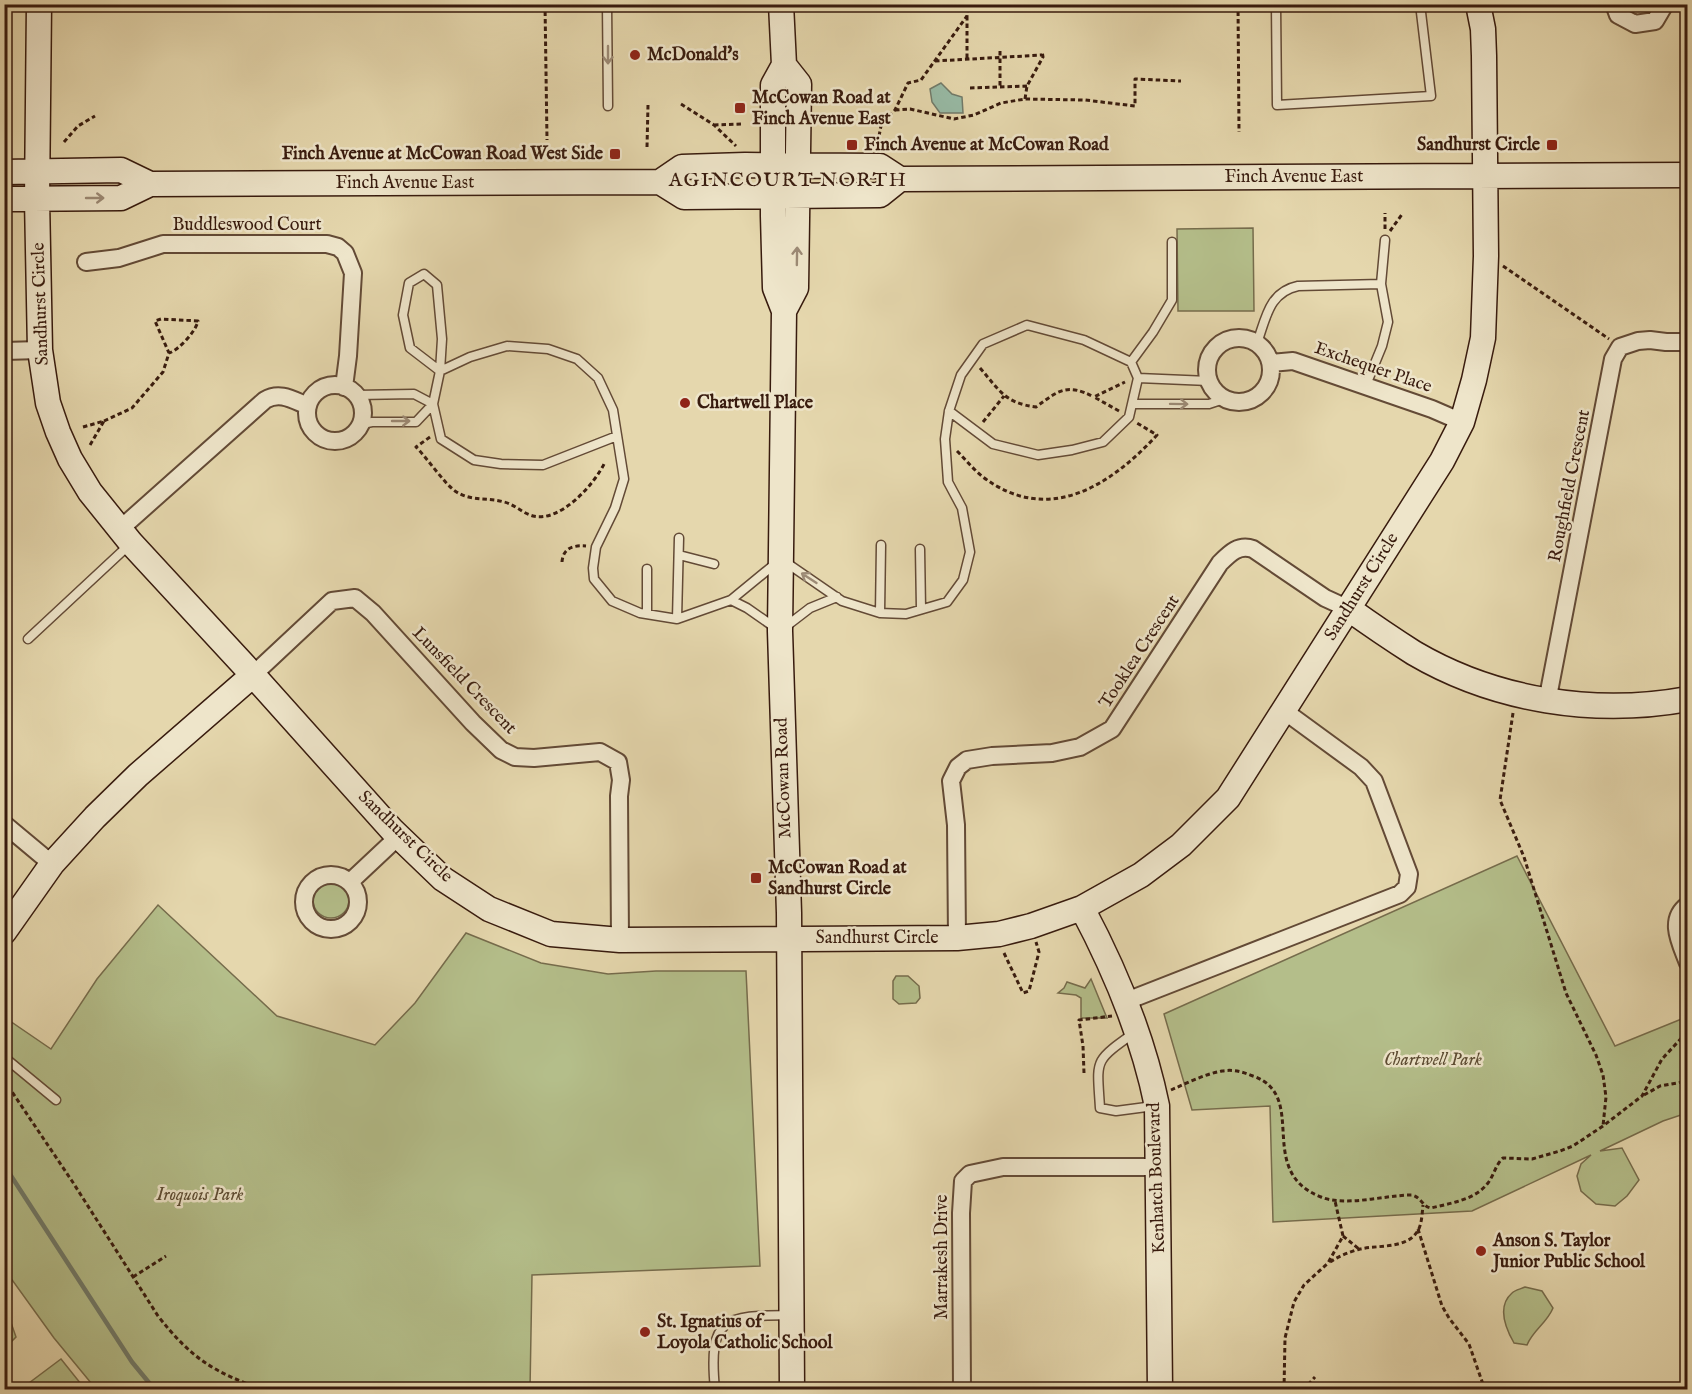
<svg xmlns="http://www.w3.org/2000/svg" width="1692" height="1394" viewBox="0 0 1692 1394" font-family="'IM FELL English',serif">
	<rect width="100%" height="100%" fill="#e5d7ad"/>
	<filter id="stains"><feTurbulence type="fractalNoise" baseFrequency=".00333" numOctaves="4"/><feColorMatrix values="0 0 0 0 .2 0 0 0 0 .09 0 0 0 0 .02 0 0 0 .5 -.17"/></filter>
	<radialGradient id="worn" r=".72"><stop offset=".6" stop-color="#630" stop-opacity="0"/><stop offset="1" stop-color="#630" stop-opacity=".3"/></radialGradient>
	<path fill="#b4be8a" stroke="#766c4c" stroke-width="1.5" d="M1253,228L1254,311H1178L1177,229Z
		M1517,856L1615,1046L1684,1018L1688,1026L1687,1113L1663,1121L1600,1151L1622,1148L1639,1180L1627,1196L1615,1206L1596,1204L1581,1191L1577,1176L1581,1164L1591,1155L1472,1211L1273,1222L1270,1106L1192,1110L1164,1014Z
		M313 900a18 18 0 1 1 36 0a18 18 0 1 1-36 0Z
		M158,905L277,1016L375,1045L415,1003L466,933L541,963L608,974L656,971H746L760,1266L532,1275L530,1389H96L54,1338L5,1270L4,1017L51,1049L97,979Z
		M896,976H908L919,986L920,998L916,1003L899,1004L893,999V981Z
		M1091,979L1107,1018H1081V998L1076,995L1058,993L1064,988L1067,982L1085,988Z
		M1525,1287L1542,1291L1553,1308C1547,1323 1533,1330 1527,1345L1514,1343C1506,1329 1496,1307 1512,1293C1515,1290 1521,1289 1525,1287Z
		M4,1312L8,1314L16,1337L5,1348Z
		M61,1359L85,1389H21Z"/>
	<path fill="#97baa5" stroke="#717a69" stroke-width="1.5" d="M941,83L952,94L962,97L963,113H940L932,102L930,89Z"/>
	<g fill="none" stroke-linecap="round" stroke-linejoin="round">
		<path stroke="#717a69" stroke-width="4.5" d="M4,1165L132,1362L155,1390"/>
		<defs>
			<path id="lane" d="M607,4L608,106
				M1276,4L1277,105L1431,96L1420,4
				M1257,343C1266,318 1269,292 1298,286L1381,284
				M440,371L470,357L507,346L548,349L577,359L598,378L613,410L624,479L615,508L596,547L593,568L594,579L612,601L640,613L677,619L731,600L781,559L842,601L880,613L906,614L947,602L963,580L970,552L962,508L948,482L945,439L949,411L961,375L983,344L1027,325L1084,340L1131,362
				M440,371L410,348L403,315L409,283L424,274L437,285L442,339L440,371L433,404L441,439L474,460L501,464L543,465L617,436
				M1138,378L1209,381
				M1366,385L1382,346L1388,322L1381,284L1385,240
				M357,395L414,394L433,404
				M1133,404H1209L1224,399
				M949,411L993,444L1038,455L1072,450L1103,442L1129,417L1138,378L1131,362L1153,332L1172,300V242
				M362,424L372,422H416L433,404
				M920,549L921,609
				M679,555L714,564
				M647,569V614
				M731,600L747,608L780,631L810,608L837,597
				M880,613L881,545
				M677,619L679,538
				M28,639L129,545
				M1134,1033C1093,1062 1097,1059 1100,1108L1116,1111L1154,1106
				M4,1057L56,1100
				M715,1390C708,1316 724,1316 791,1315"/>
			<path id="street" d="M1614,4L1618,15L1635,24L1655,21L1665,4
				M86,262L119,258L163,244H327L338,247L345,253L353,273L348,356L344,387
				M1207 370a32 32 0 1 1 64 0a32 32 0 1 1-64 0Z
				M4,351L40,350
				M1271,363L1293,361L1432,409L1462,422
				M307 413a28 28 0 1 1 56 0a28 28 0 1 1-56 0Z
				M119,530L265,400C280,391 293,400 308,406
				M253,675L332,601L355,598L373,613L473,723L501,750L515,757L534,758L600,752L618,762L621,780L619,796L620,940
				M1547,702L1613,359L1620,347L1638,341L1650,340L1666,342H1688
				M4,824L52,864
				M304 902a27 27 0 1 1 54 0a27 27 0 1 1-54 0Z
				M350,882L399,836
				M1688,905C1667,920 1681,944 1688,963
				M957,938L956,825L951,781L958,767L967,760L992,756L1052,753L1080,747L1112,729L1220,563C1230,553 1239,544 1253,549L1325,598L1349,609
				M1124,1002L1400,894L1407,887L1409,874L1374,781L1361,767L1283,710
				M962,1390L961,1213L963,1181L970,1174L1003,1167H1159"/>
			<path id="secondary" d="M39,4L37,199L40,350L48,403L58,432L70,459L90,492L131,543L253,675L392,830L443,879L489,909L551,934L620,940L957,938L999,934L1031,926L1082,908L1141,875L1181,845L1228,798L1442,461L1462,422L1474,380L1483,338L1486,256L1484,56L1483,29L1478,4
				M781,4L784,65L799,84L796,288L784,311
				M784,65L773,85V216L775,288L784,311L780,631L789,913L792,1390
				M4,172L121,170L150,184L660,182L684,197L880,195L900,179
				M660,182L682,167L745,165L880,166L900,179L1688,175
				M4,199L121,198L150,184
				M1349,609C1370,624 1392,639 1414,653C1496,701 1595,716 1688,699
				M1082,908C1115,970 1143,1037 1157,1106L1160,1390
				M4,932L52,864L95,817L138,775L253,675"/>
		</defs>
		<use href="#lane" stroke="#634a36" stroke-width="11"/>
		<use href="#street" stroke="#634a36" stroke-width="20"/>
		<use href="#secondary" stroke="#381b0e" stroke-width="27"/>
		<path stroke="#381b0e" stroke-width="3" stroke-dasharray="4.5 3" stroke-linecap="butt" d="M545,4L547,140
			M1152,4H1164
			M1238,4L1239,132
			M1058,6V4
			M967,16V59
			M1000,51V87
			M935,61L1042,55
			M970,88L1027,86
			M1025,99L1027,86L1043,57L1042,51
			M681,104L714,125L736,146
			M895,110L910,109L954,119L974,115L1001,103L1025,99L1085,100L1135,106V79L1181,81
			M714,125L744,124
			M879,136L881,126L895,110L908,83L921,80L967,16L968,4
			M64,142L78,126L95,116
			M647,147L648,105
			M1385,229V213
			M1390,231L1403,213
			M1503,266L1609,339
			M980,368C1000,391 1005,403 1036,407C1059,390 1067,383 1094,397
			M1119,411L1094,397L1125,382
			M104,421L132,408L163,372L169,353L155,321L161,319L198,321C196,331 179,350 169,353
			M983,422L1004,396
			M83,427L104,421L90,445
			M430,437L416,447C428,459 443,482 455,491C471,502 487,497 504,502C514,504 522,513 533,516C560,523 595,484 605,462
			M957,451C966,460 974,470 983,477C1048,526 1110,486 1157,435L1137,423
			M562,562C563,548 573,545 586,546
			M1513,713L1500,800L1524,857L1566,993L1596,1055L1603,1075L1606,1097L1603,1126
			M1004,953L1023,993L1029,991L1039,952L1036,942
			M1084,1073L1083,1046L1079,1020L1112,1016
			M4,1080L72,1181L158,1316C191,1358 214,1373 265,1390
			M1171,1090C1187,1083 1205,1074 1222,1071C1234,1069 1243,1072 1253,1076C1310,1096 1254,1171 1321,1197C1346,1207 1385,1195 1412,1195C1421,1197 1423,1207 1431,1208C1451,1203 1475,1200 1488,1183C1494,1175 1496,1164 1503,1158L1532,1159L1560,1151L1573,1146L1603,1126L1642,1096L1662,1059L1688,1031
			M1644,1095L1660,1086L1688,1081
			M1418,1229L1442,1306L1449,1318L1469,1344L1485,1390
			M1343,1236L1359,1249
			M1330,1262C1339,1256 1349,1252 1360,1249C1377,1245 1406,1249 1417,1232C1422,1225 1422,1214 1423,1205
			M133,1277L166,1256
			M1284,1390L1285,1338L1294,1302L1304,1285L1328,1263L1343,1236L1335,1201
			M1303,1390L1315,1377
			M1328,1390L1329,1386"/>
		<use href="#lane" stroke="#eee5ca" stroke-width="8"/>
		<use href="#street" stroke="#eee5ca" stroke-width="16"/>
		<use href="#secondary" stroke="#eee5ca" stroke-width="24"/>
	</g>
	<defs><path id="oneway-shaft" d="M-6 0H5M1.5-3L5.5 0L1.5 3" fill="none" stroke-width="1.6" stroke-linecap="round" stroke-linejoin="round" transform="scale(1.5)"/></defs>
	<g stroke="#9c8a75">
		<use href="#oneway-shaft" transform="translate(608 55) rotate(90)"/>
		<use href="#oneway-shaft" transform="translate(95 198)"/>
		<use href="#oneway-shaft" transform="translate(797 256) rotate(-89)"/>
		<use href="#oneway-shaft" transform="translate(1179 404) rotate(1)"/>
		<use href="#oneway-shaft" transform="translate(401 421)"/>
		<use href="#oneway-shaft" transform="translate(809 578) rotate(-147)"/>
	</g>
	<g fill="#8f2418" stroke="#eee5ca" stroke-width="2">
		<circle cx="635" cy="55" r="6"/>
		<rect x="734" y="102" width="12" height="12" rx="3"/>
		<rect x="846" y="139" width="12" height="12" rx="3"/>
		<rect x="1546" y="139" width="12" height="12" rx="3"/>
		<rect x="609" y="148" width="12" height="12" rx="3"/>
		<circle cx="685" cy="403" r="6"/>
		<rect x="750" y="872" width="12" height="12" rx="3"/>
		<circle cx="1481" cy="1251" r="6"/>
		<circle cx="645" cy="1332" r="6"/>
	</g>
	<g text-anchor="middle" dominant-baseline="central" stroke-width="5" stroke-linejoin="round" paint-order="stroke">
		<g font-size="18" font-weight="bold" fill="#381b0e" stroke="#eee5ca" text-anchor="start">
			<text x="647" y="55">McDonald's</text>
			<text x="752" y="98">McCowan Road at<tspan x="752" dy="21">Finch Avenue East</tspan></text>
			<text x="864" y="145">Finch Avenue at McCowan Road</text>
			<text x="1540" y="145" text-anchor="end">Sandhurst Circle</text>
			<text x="603" y="154" text-anchor="end">Finch Avenue at McCowan Road West Side</text>
			<text x="697" y="403">Chartwell Place</text>
			<text x="768" y="868">McCowan Road at<tspan x="768" dy="21">Sandhurst Circle</tspan></text>
			<text x="1493" y="1241">Anson S. Taylor<tspan x="1493" dy="21">Junior Public School</tspan></text>
			<text x="657" y="1322">St. Ignatius of<tspan x="657" dy="21">Loyola Catholic School</tspan></text>
		</g>
		<g font-size="18" fill="#381b0e" stroke="#eee5ca">
			<text x="1294" y="177">Finch Avenue East</text>
			<text x="405" y="183">Finch Avenue East</text>
			<text x="247" y="225">Buddleswood Court</text>
			<text transform="translate(41 304) rotate(-92)">Sandhurst Circle</text>
			<text transform="translate(1373 368) rotate(19)">Exchequer Place</text>
			<text transform="translate(1570 486) rotate(-79)">Roughfield Crescent</text>
			<text transform="translate(1362 587) rotate(-58)">Sandhurst Circle</text>
			<text transform="translate(1140 652) rotate(-57)">Tooklea Crescent</text>
			<text transform="translate(464 681) rotate(46)">Lunsfield Crescent</text>
			<text transform="translate(784 778) rotate(-92)">McCowan Road</text>
			<text transform="translate(405 837) rotate(44)">Sandhurst Circle</text>
			<text x="877" y="938">Sandhurst Circle</text>
			<text transform="translate(1157 1178) rotate(-92)">Kenhatch Boulevard</text>
			<text transform="translate(942 1257) rotate(-90)">Marrakesh Drive</text>
		</g>
		<g font-size="18" font-style="italic" fill="#5d4c33" stroke="#eee5ca">
			<text x="1433" y="1060">Chartwell Park</text>
			<text x="200" y="1195">Iroquois Park</text>
		</g>
		<g font-size="20" letter-spacing="1.5" fill="#381b0e" stroke="#eee5ca">
			<text x="788" y="180">AGINCOURT NORTH</text>
		</g>
	</g>
	<rect width="1692" height="1394" fill="none" stroke="#e5d7ad" stroke-width="24"/>
	<rect x="6" y="6" width="1680" height="1382" fill="none" stroke="#381b0e" stroke-width="3"/>
	<rect x="12" y="12" width="1668" height="1370" fill="none" stroke="#381b0e" stroke-width="1.5"/>
	<rect width="100%" height="100%" filter="url(#stains)"/>
	<rect width="100%" height="100%" fill="url(#worn)"/>
</svg>
